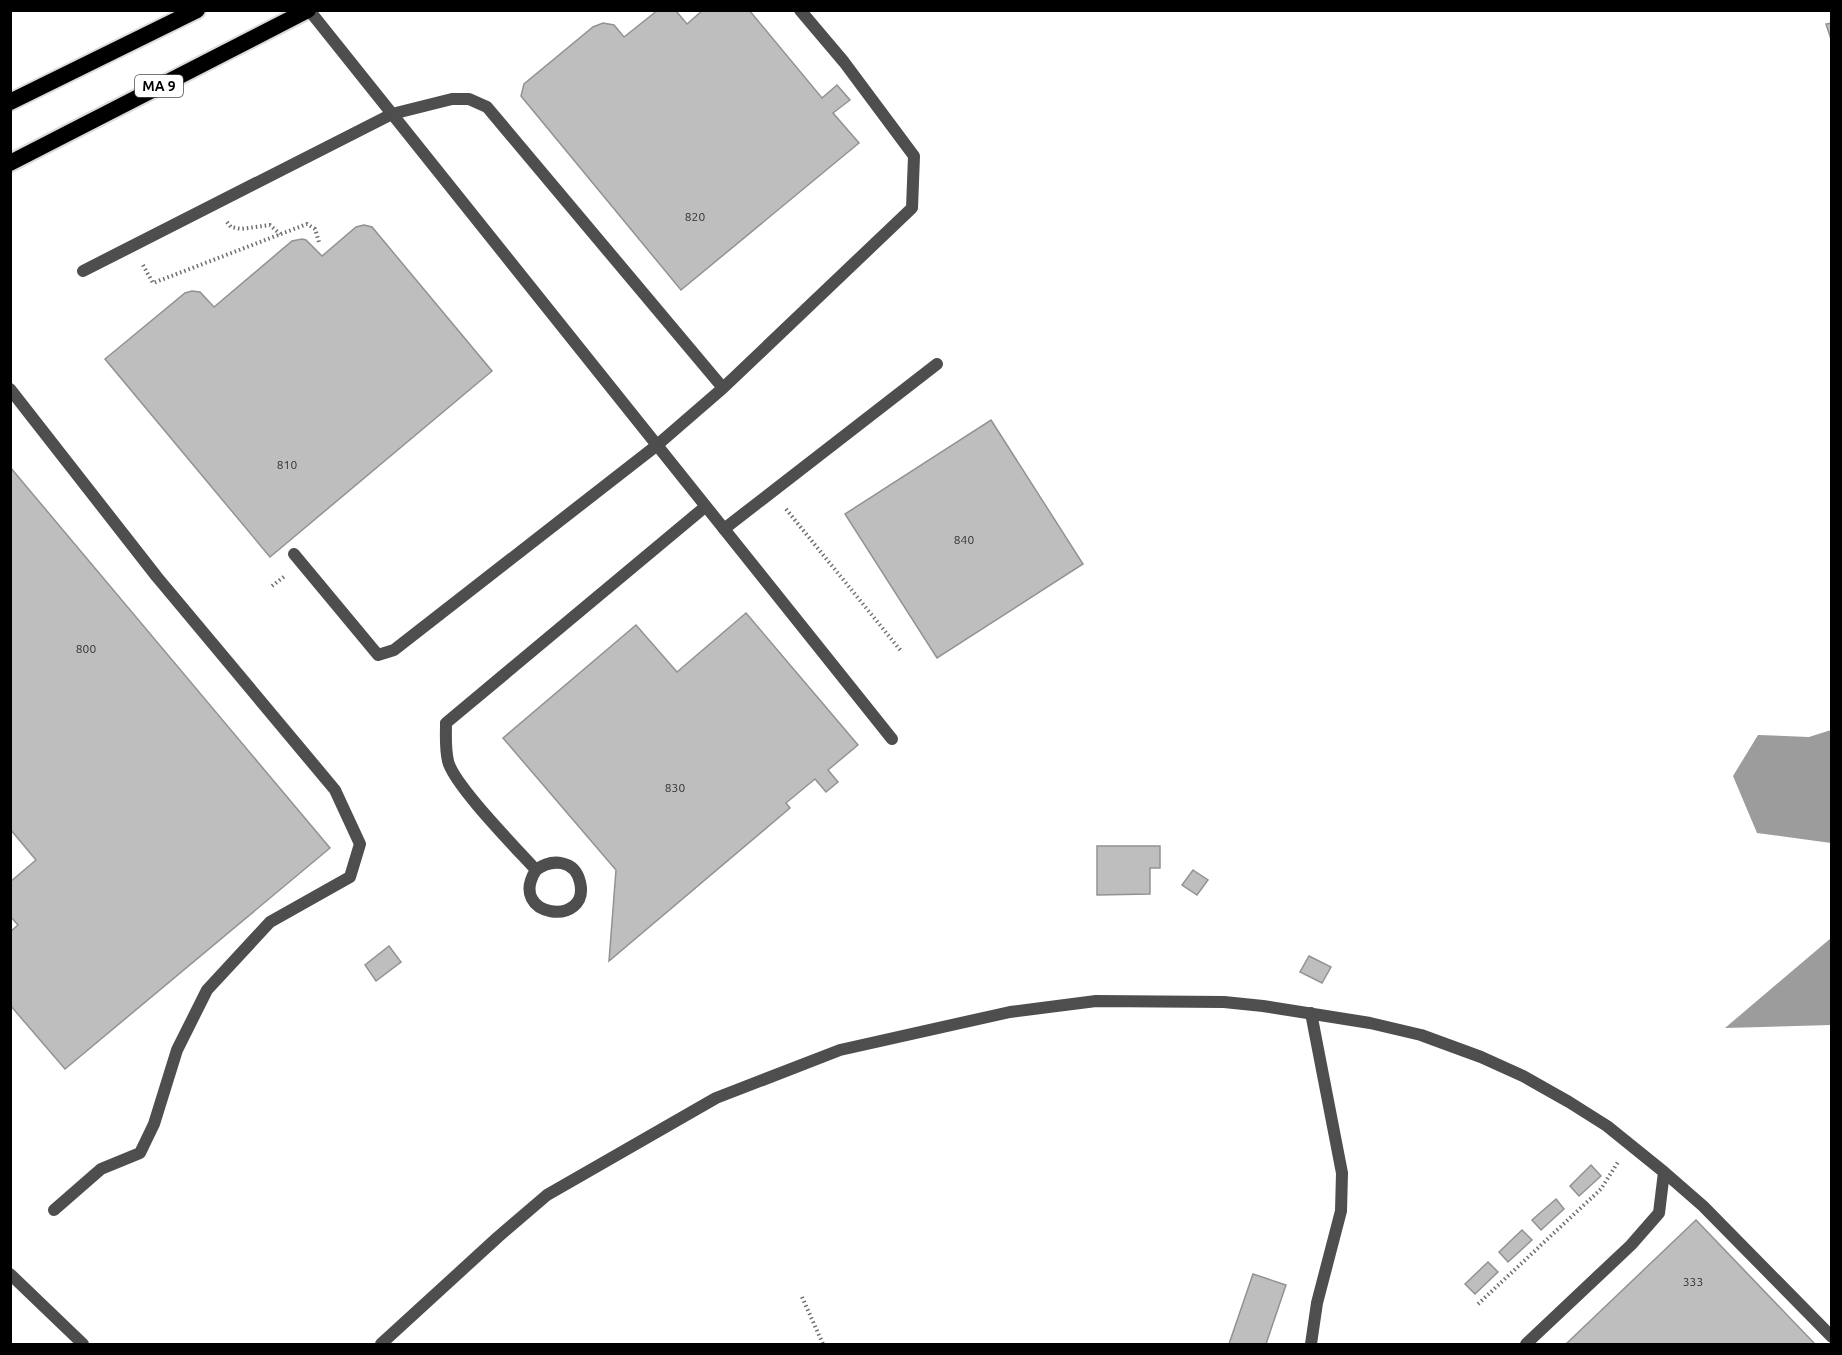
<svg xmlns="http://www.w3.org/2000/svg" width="1842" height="1355" viewBox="0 0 1842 1355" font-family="Ubuntu,sans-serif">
	<rect width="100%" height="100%" fill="#fff"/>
	<path fill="#9c9c9c" d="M1831,730V843L1757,833L1733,776L1758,735L1809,737Z
		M1831,938V1025L1725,1028Z"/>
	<path fill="#bebebe" stroke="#929292" stroke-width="1.5" d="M658,10L676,11L687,24L703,10H749L822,98L837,85L850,100L833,113L859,143L681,290L521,96L524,84L593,27L603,23L614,25L624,37Z
		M1832,23V42L1826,24Z
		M364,225L372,227L492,371L270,557L105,359L185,293L192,291L200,292L214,307L292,241L302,239L306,240L322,256L356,227Z
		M991,420L1083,564L937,658L845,514Z
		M10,467L330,848L65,1069L10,1005V932L18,925L10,916V882L36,860L10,829Z
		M746,613L858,745L828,770L838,782L826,792L815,779L786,803L790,808L609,961L616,870L503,738L636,625L677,672Z
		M1097,846H1160V868H1150V894L1097,895Z
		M1193,870L1208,880L1197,895L1182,885Z
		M389,946L401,962L376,981L365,965Z
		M1309,956L1331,967L1322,983L1300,972Z
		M1591,1165L1601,1176L1579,1196L1570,1186Z
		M1556,1199L1564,1209L1541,1230L1532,1220Z
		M1696,1220L1814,1343L1812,1344H1566Z
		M1522,1230L1532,1240L1508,1262L1499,1252Z
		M1488,1262L1498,1272L1475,1294L1465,1284Z
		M1253,1274L1286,1285L1266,1344H1229Z"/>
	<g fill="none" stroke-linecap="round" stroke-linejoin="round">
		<defs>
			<path id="trunk" d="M10,102L197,10
				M10,163L308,10"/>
		</defs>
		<use href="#trunk" stroke="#dbdbdb" stroke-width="20"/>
		<path stroke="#707070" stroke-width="4" stroke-dasharray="1.5 3" stroke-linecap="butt" d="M227,222L231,227L241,229L270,225L280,234
			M143,265L153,283L307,224L315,229L319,242
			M786,509L901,651
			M272,586L285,576
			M802,1297L823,1344
			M1478,1304L1601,1189L1618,1162"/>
		<path stroke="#4e4e4e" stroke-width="12" d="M83,271L392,114L452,99H469L487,107L723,388L912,208L914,156L844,62L800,10
			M10,389L157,577L335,790L360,844L350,877L270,922L207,990L177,1050L154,1124L140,1153L101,1169L54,1210
			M724,529L937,364
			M294,554L378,655L394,650L656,446L723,388
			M536,870C552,858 575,860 580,882C591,928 506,918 536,870C517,849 453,784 448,761C445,748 446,735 446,723L705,507
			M1311,1013L1342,1173L1341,1211L1317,1303L1311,1344
			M381,1344L498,1237L547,1195L716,1098L840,1050L1010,1012L1096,1001L1224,1002L1263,1006L1370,1023L1421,1035L1481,1057L1523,1076L1569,1102L1607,1126L1664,1172L1703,1206L1832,1337
			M1526,1344L1631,1245L1659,1213L1664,1172"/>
		<path stroke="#4e4e4e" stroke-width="12" d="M309,10L892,739
			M10,1274L83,1344"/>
		<use href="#trunk" stroke="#000" stroke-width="16"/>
	</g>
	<g text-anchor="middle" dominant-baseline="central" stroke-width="4.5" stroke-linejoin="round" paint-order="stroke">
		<g font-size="12" fill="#303030">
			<text x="695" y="216">820</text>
			<text x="287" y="464">810</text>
			<text x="964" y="539">840</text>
			<text x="86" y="648">800</text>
			<text x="675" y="787">830</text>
			<text x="1693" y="1281">333</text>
		</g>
		<rect fill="#fff" stroke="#4c4c4c" stroke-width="1.5" x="135" y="75" width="48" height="22" rx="4.5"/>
		<g font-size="14" font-weight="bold" fill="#000">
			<text x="159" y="86">MA 9</text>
		</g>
	</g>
	<rect width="1842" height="1355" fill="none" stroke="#000000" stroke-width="24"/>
</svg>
